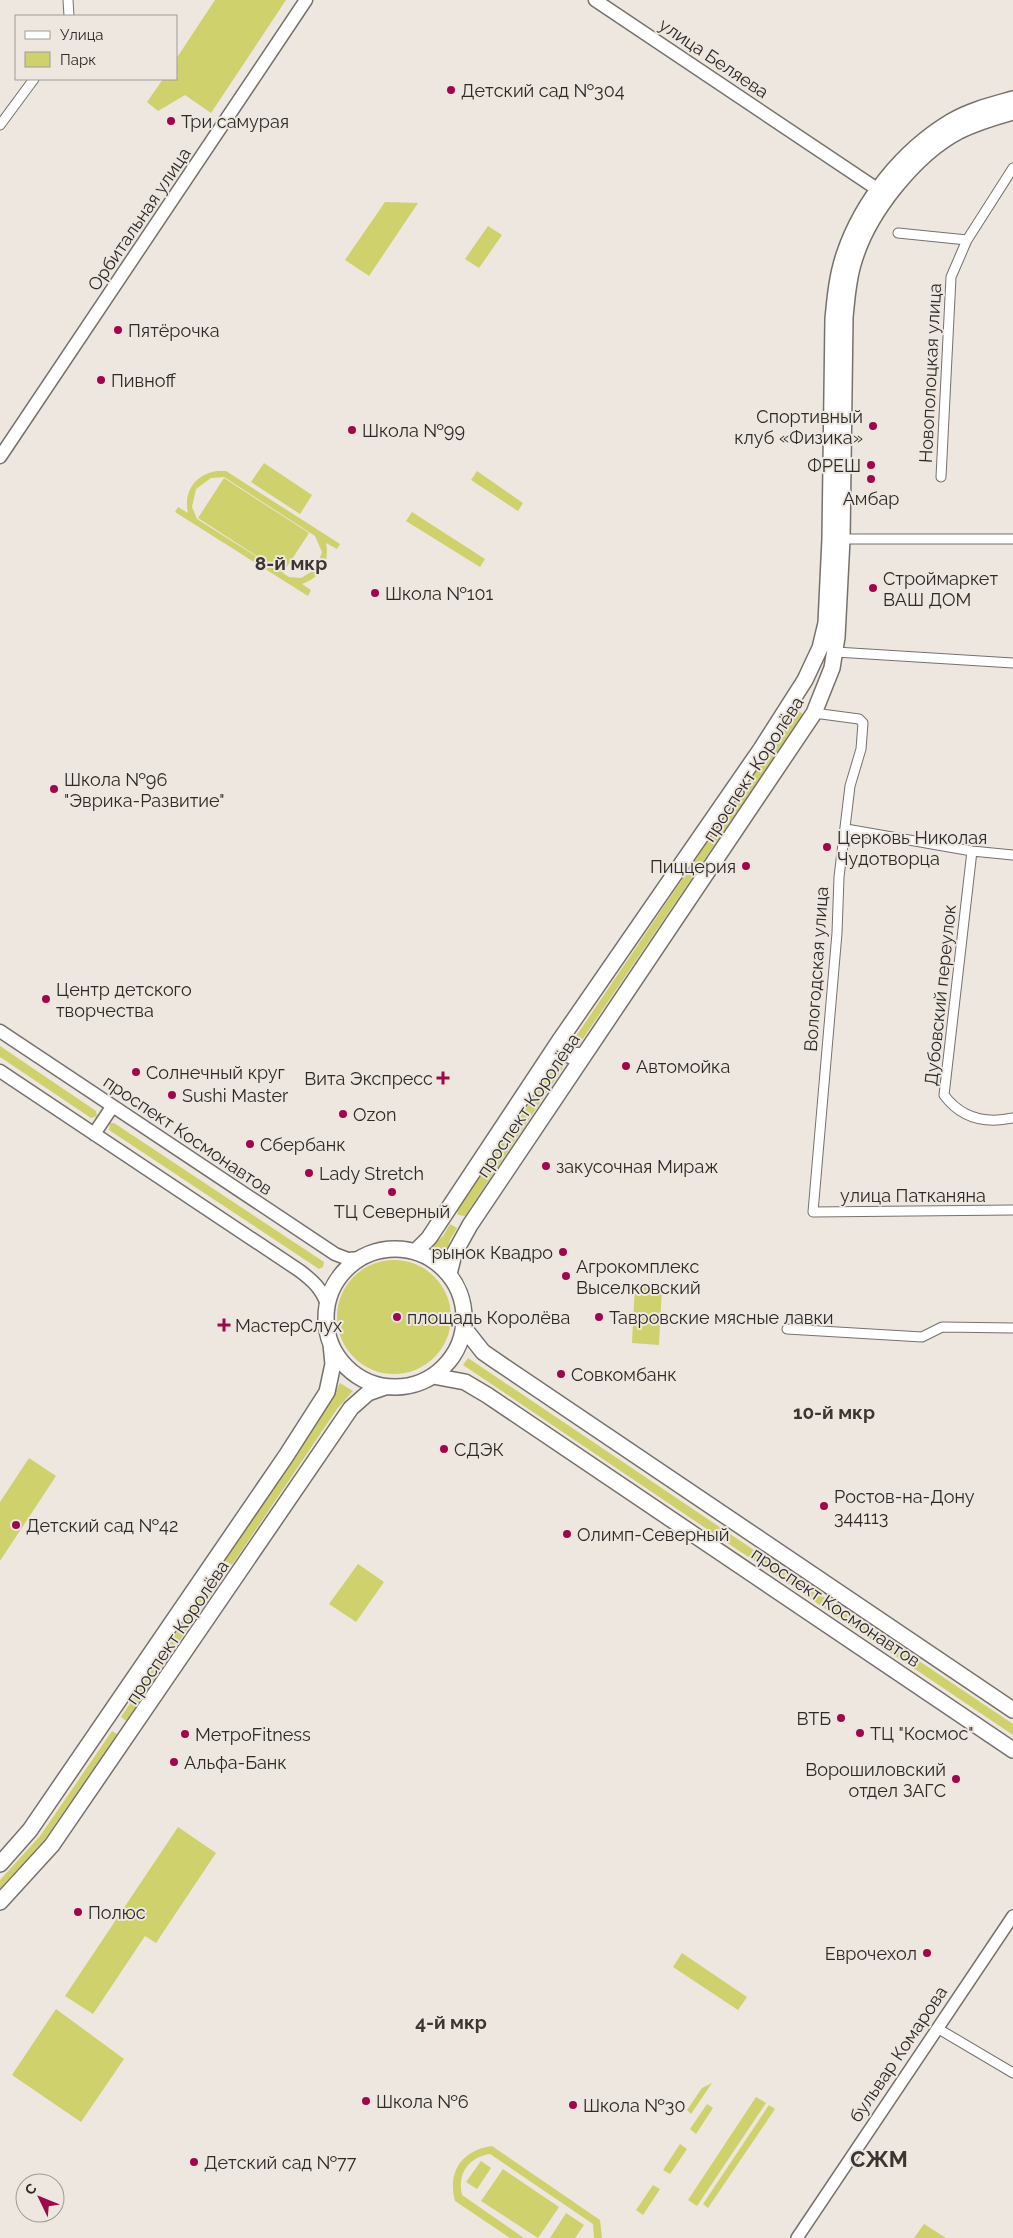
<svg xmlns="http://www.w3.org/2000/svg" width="1013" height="2238" viewBox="0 0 1013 2238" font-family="Raleway,sans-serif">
	<rect width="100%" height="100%" fill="#ede7e0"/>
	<path fill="#cfd16d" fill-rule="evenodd" d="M215,0H286L211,113L185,95L158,111L147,102L163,79H176V59Z
		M385,202L418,203L369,276L345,260Z
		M488,226L502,235L479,268L465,259Z
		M264,463L312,495L300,514L251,482Z
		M217,471H226L340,544L337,549L326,543C330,563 321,577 302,584L311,590L308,596L175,512L178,507L188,513C183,491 196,474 217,471ZM224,477L315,536L322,552L316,569L301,578L289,577L197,519L192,507L196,489L211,478Z
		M477,471L523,503L518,511L471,480Z
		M224,478L309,533L283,573L198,518Z
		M412,512L485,559L480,567L406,521Z
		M797,710L803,714L576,1049L570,1045Z
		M0,1046L96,1111L97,1116L91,1118L0,1057Z
		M558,1061L565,1065L465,1216L458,1215L457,1211Z
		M110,1123H114L324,1262L323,1267L319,1269L109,1130Z
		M450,1224L457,1228L450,1240L445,1258L429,1248L443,1236Z
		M337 1317a57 57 0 1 1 114 0a57 57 0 1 1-114 0Z
		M635,1284L662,1286L659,1345L632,1343Z
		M468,1358L1013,1724V1735L463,1365Z
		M340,1383L353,1391L337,1409L232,1565L224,1560L329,1404Z
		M29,1458L56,1476L0,1561V1502Z
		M358,1564L384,1582L356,1622L329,1604Z
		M216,1572L223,1576L126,1721L121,1717Z
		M112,1731L117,1734L45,1839L0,1889V1880L40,1836Z
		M178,1827L216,1853L156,1943L145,1936L93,2014L65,1996Z
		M682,1953L747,1997L738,2010L673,1967Z
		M56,2009L124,2059L81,2122L12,2075Z
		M712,2083L691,2114L687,2110L702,2088Z
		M756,2097L766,2103L697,2206L688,2200Z
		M707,2104L713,2108L696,2134L690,2129Z
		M769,2105L775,2109L708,2208L703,2204Z
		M680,2144L687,2149L670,2174L663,2170Z
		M492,2146L600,2220L602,2238H594L593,2224L490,2154C468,2157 457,2175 462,2195L524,2238H510L455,2201C447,2172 462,2150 492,2146Z
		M481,2161L491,2168L477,2189L466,2182Z
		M503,2169L559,2207L538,2238L481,2201Z
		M653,2185L660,2189L643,2215L636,2210Z
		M566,2213L584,2225L575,2238H550Z
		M924,2224L946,2238H914Z"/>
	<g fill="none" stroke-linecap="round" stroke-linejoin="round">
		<defs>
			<path id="minor" d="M68,0L69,16
				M0,125L34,79
				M898,233L967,240
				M941,477L951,277L967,240L1013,168
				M842,539H1013
				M836,652L1013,663
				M814,713L859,719L863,723L861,749L850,786L839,877L837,933L813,1212L1013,1210
				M846,829L972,851L1013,855
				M972,851L944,1095C961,1118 985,1124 1013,1118
				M787,1329L922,1337L942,1327L1013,1328
				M937,2028L1013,2073"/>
			<path id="tertiary" d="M797,2238L1013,1916"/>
			<path id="secondary" d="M595,0L886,195
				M0,457L306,0
				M0,1031L335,1254L348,1259L361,1258
				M0,1071L300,1271C313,1281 321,1288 327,1304
				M94,1134L112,1107"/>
			<path id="primary" d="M560,1040L564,1051L571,1056L584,1055
				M326 1318a69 69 0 1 1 138 0a69 69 0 1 1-138 0Z
				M415,1252L429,1238L560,1040L761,749L805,680L820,648L826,623L830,539L833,319C835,298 837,276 844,255C862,201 903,150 952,121C971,110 992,105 1013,99
				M449,1274L454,1254L470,1225L814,713L832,668L837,637L842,539L845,317C847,298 848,279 854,261C868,213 915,154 959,131C976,123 995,117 1013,112
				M464,1328L483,1352L496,1361L1013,1710
				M433,1376L465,1382L487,1395L1013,1750
				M0,1864L30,1830L286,1456L327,1392L333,1364L331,1344
				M0,1902L52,1845L351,1408L368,1393L385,1387"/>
		</defs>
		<use href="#minor" stroke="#77716c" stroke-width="11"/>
		<use href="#tertiary" stroke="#77716c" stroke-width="14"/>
		<use href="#secondary" stroke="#77716c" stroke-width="15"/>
		<use href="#primary" stroke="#77716c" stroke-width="18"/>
		<use href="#minor" stroke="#fff" stroke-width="9"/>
		<use href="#tertiary" stroke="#fff" stroke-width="11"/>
		<use href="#secondary" stroke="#fff" stroke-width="12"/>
		<use href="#primary" stroke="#fff" stroke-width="15"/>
	</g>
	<g fill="#a0074b" stroke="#ede7e0" stroke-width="2">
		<circle cx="451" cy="90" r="5"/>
		<circle cx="171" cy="121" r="5"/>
		<circle cx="118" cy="330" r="5"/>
		<circle cx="101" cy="380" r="5"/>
		<circle cx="873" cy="426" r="5"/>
		<circle cx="352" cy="430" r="5"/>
		<circle cx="871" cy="465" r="5"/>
		<circle cx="871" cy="479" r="5"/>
		<circle cx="873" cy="588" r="5"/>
		<circle cx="375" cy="593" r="5"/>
		<circle cx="54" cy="789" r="5"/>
		<circle cx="827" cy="847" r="5"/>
		<circle cx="746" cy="866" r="5"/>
		<circle cx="46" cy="999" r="5"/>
		<circle cx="626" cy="1066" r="5"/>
		<circle cx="136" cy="1072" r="5"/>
		<path d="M440.5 1070.5h5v5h5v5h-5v5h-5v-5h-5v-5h5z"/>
		<circle cx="172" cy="1095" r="5"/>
		<circle cx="343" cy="1114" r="5"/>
		<circle cx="250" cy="1144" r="5"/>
		<circle cx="546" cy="1166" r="5"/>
		<circle cx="309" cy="1173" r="5"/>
		<circle cx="392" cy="1192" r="5"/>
		<circle cx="563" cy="1252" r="5"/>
		<circle cx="566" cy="1276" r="5"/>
		<circle cx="397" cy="1317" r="5"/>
		<circle cx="599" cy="1317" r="5"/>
		<path d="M221.5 1317.5h5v5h5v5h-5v5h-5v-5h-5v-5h5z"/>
		<circle cx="561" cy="1374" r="5"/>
		<circle cx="444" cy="1449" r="5"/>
		<circle cx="824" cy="1506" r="5"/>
		<circle cx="16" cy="1525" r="5"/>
		<circle cx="567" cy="1534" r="5"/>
		<circle cx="841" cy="1718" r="5"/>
		<circle cx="860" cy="1733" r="5"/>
		<circle cx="185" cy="1734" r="5"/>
		<circle cx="174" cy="1762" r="5"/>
		<circle cx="956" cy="1779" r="5"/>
		<circle cx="78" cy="1912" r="5"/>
		<circle cx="927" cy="1953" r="5"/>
		<circle cx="366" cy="2101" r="5"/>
		<circle cx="573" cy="2105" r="5"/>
		<circle cx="194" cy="2162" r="5"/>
	</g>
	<g text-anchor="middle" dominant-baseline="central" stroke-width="4" stroke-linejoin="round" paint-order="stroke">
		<g font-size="18" fill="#2c2a27" stroke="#ede7e0">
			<text transform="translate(714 58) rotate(34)">улица Беляева</text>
			<text transform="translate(139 219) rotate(-56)">Орбитальная улица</text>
			<text transform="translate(930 373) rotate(-87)">Новополоцкая улица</text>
			<text transform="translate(753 769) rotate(-57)">проспект Королёва</text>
			<text transform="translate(816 969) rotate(-86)">Вологодская улица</text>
			<text transform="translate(940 995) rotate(-84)">Дубовский переулок</text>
			<text transform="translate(528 1105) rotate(-56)">проспект Королёва</text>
			<text transform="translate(188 1135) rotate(34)">проспект Космонавтов</text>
			<text x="913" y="1195">улица Патканяна</text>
			<text transform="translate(836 1607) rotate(34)">проспект Космонавтов</text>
			<text transform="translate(177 1632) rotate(-56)">проспект Королёва</text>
			<text transform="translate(898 2054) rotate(-56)">бульвар Комарова</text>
		</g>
		<g font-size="18" fill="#2c2a27" stroke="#ede7e0" text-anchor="start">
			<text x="461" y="90">Детский сад №304</text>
			<text x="181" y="121">Три самурая</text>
			<text x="128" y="330">Пятёрочка</text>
			<text x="111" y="380">Пивноff</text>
			<text x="863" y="416" text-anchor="end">Спортивный<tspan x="863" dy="21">клуб «Физика»</tspan></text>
			<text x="362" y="430">Школа №99</text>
			<text x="861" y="465" text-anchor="end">ФРЕШ</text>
			<text x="871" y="498" text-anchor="middle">Амбар</text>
			<text x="883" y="578">Строймаркет<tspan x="883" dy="21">ВАШ ДОМ</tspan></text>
			<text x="385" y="593">Школа №101</text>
			<text x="64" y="779">Школа №96<tspan x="64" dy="21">"Эврика-Развитие"</tspan></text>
			<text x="837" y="837">Церковь Николая<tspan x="837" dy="21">Чудотворца</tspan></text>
			<text x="736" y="866" text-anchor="end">Пиццерия</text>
			<text x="56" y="989">Центр детского<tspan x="56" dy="21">творчества</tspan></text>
			<text x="636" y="1066">Автомойка</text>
			<text x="146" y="1072">Солнечный круг</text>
			<text x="433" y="1078" text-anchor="end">Вита Экспресс</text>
			<text x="182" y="1095">Sushi Master</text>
			<text x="353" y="1114">Ozon</text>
			<text x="260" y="1144">Сбербанк</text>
			<text x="556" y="1166">закусочная Мираж</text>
			<text x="319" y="1173">Lady Stretch</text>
			<text x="392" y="1211" text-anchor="middle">ТЦ Северный</text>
			<text x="553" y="1252" text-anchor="end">рынок Квадро</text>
			<text x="576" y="1266">Агрокомплекс<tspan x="576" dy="21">Выселковский</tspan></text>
			<text x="407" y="1317">площадь Королёва</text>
			<text x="609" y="1317">Тавровские мясные лавки</text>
			<text x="235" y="1325">МастерСлух</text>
			<text x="571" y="1374">Совкомбанк</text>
			<text x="454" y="1449">СДЭК</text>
			<text x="834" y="1496">Ростов-на-Дону<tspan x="834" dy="21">344113</tspan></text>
			<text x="26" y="1525">Детский сад №42</text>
			<text x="577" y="1534">Олимп-Северный</text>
			<text x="831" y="1718" text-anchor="end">ВТБ</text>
			<text x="870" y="1733">ТЦ "Космос"</text>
			<text x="195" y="1734">МетроFitness</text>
			<text x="184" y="1762">Альфа-Банк</text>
			<text x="946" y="1769" text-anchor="end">Ворошиловский<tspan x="946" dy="21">отдел ЗАГС</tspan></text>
			<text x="88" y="1912">Полюс</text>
			<text x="917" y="1953" text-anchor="end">Еврочехол</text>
			<text x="376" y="2101">Школа №6</text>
			<text x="583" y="2105">Школа №30</text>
			<text x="204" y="2162">Детский сад №77</text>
		</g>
		<g font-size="19" font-weight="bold" fill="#3b3631" stroke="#ede7e0">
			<text x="291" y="563">8-й мкр</text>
			<text x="834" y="1412">10-й мкр</text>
			<text x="451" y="2022">4-й мкр</text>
		</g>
		<g font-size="22" font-weight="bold" fill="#3b3631" stroke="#ede7e0">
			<text x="879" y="2159">СЖМ</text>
		</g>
	</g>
	<rect x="15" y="15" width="162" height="65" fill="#ede7e0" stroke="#a09b96"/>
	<rect x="25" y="31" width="25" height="8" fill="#ffffff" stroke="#a09b96"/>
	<text x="60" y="40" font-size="15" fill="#2c2a27">Улица</text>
	<rect x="25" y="52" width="25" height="15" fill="#cfd16d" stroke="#a09b96"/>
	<text x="60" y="65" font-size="15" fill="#2c2a27">Парк</text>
	<g transform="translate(40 2198) rotate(313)"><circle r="24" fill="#ede7e0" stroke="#a09b96"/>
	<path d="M0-4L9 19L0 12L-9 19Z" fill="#a0074b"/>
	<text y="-8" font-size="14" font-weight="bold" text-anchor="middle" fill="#2c2a27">С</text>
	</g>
</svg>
